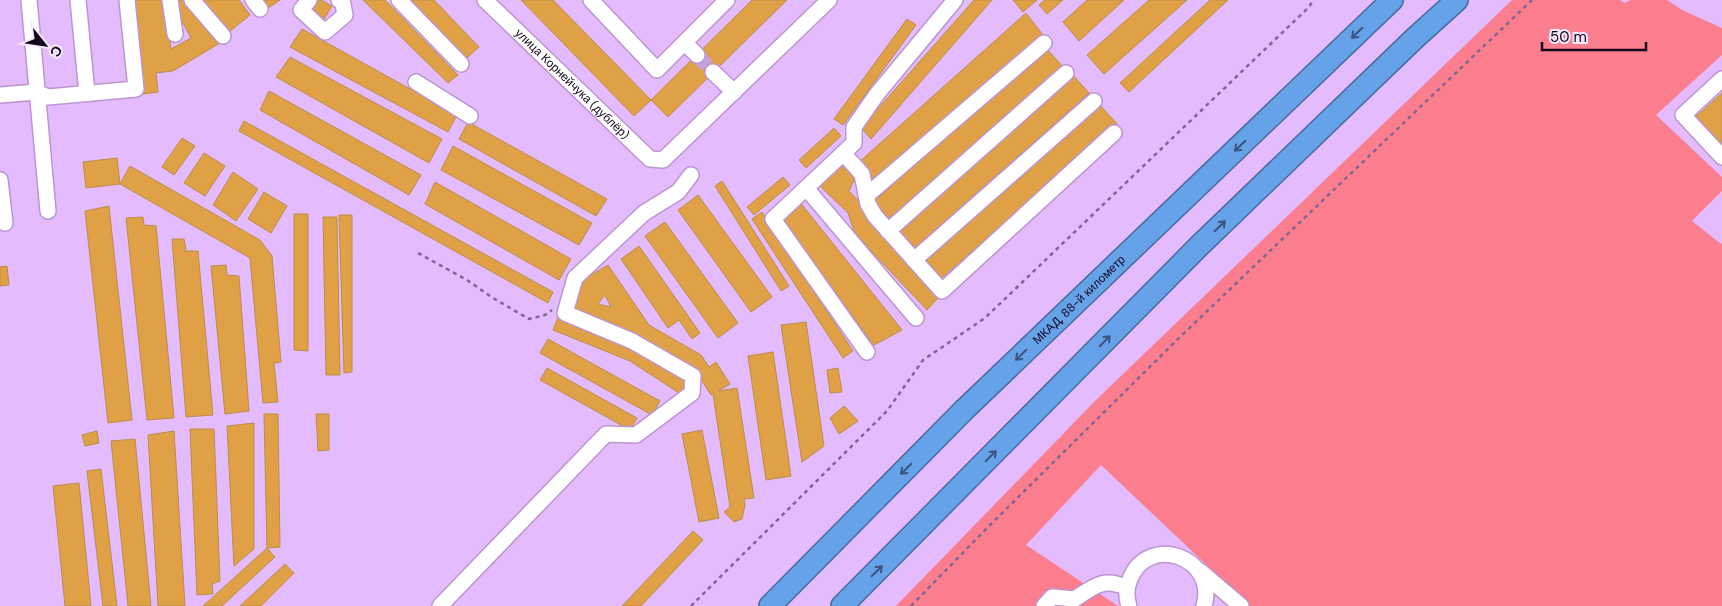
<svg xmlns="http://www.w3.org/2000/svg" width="1722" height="606" viewBox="0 0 1722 606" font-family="'DM Sans',sans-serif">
	<rect width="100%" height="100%" fill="#e4bbfc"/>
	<path fill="#fb7e8f" d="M1512,0H1620L1624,3L1631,0H1667L1682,10L1722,28V55L1656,115L1722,177V191L1692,221L1721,244L1722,243V606H1250L1101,465L1026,545L1118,606H896L1095,401Z"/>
	<path fill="#e0a045" stroke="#bb8d4e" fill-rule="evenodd" d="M132,0H165L171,49L191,38L173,4L177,0H188L220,43L173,71L156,73L158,92L143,94Z
		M201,0H239L250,15L229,32Z
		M260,0H280L267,9Z
		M315,0H321L332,6L323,21L308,12Z
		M363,0H385L458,75L448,83Z
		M410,0H434L479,47L467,58Z
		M521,0H553L651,100L634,116Z
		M752,0H787L668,117L651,100Z
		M974,0H992L871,139L861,128Z
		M1013,0H1037L1023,12Z
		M1045,0H1063L1047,14L1039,5Z
		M1087,0H1124L1079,41L1063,22Z
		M1149,0H1187L1104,74L1087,55Z
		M1210,0H1228L1129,92L1120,83Z
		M1026,13L1043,35L875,183L858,163Z
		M907,19L916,25L843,125L834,119Z
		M302,29L457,115L448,132L290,47Z
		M1046,48L1064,68L887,223L872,203Z
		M290,57L442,139L429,163L276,77Z
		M1073,75L1089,93L914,249L898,231Z
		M269,91L421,175L409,195L260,110Z
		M1722,93V149L1694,118Z
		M1099,104L1117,124L938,281L920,261Z
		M244,121L553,292L548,303L239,131Z
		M468,122L607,199L596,216L459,139Z
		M834,128L841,136L806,168L799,160Z
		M182,138L195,146L174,175L162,167Z
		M453,146L592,223L579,245L441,170Z
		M204,153L225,166L205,196L184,183Z
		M117,158L120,184L86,188L83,162Z
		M843,159L857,174L849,191L865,208L868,221L939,297L927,310L855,234L848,213L817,183Z
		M130,166L260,240L272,256L281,362L274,363L278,402L263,403L250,258L120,184Z
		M233,172L258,189L236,221L213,205Z
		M783,177L790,185L754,215L747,207Z
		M722,181L789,286L781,291L715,186Z
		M435,182L571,259L559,280L425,204Z
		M264,192L287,206L271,233L248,219Z
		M698,195L772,297L751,312L678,210Z
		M799,201L902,330L874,345L779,218Z
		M109,206L132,420L108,423L85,211Z
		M762,212L853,351L843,358L752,219Z
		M294,214H308V351L294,350Z
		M339,215H352V372L344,373Z
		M143,217L144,225L156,226L174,418L147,420L126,218Z
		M323,217H337L340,375H326Z
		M665,222L738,323L718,338L645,236Z
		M172,239H184L186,251H198L213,415L186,417Z
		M639,246L700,333L692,339L679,320L668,328L621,259Z
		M226,265L227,275L239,276L249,411L225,414L211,266Z
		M608,265L649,325L701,355L709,367L716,362L730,384L718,391L737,388L754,498L744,499L745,505L742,519L734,522L724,512L730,507L713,394L711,395L695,370L573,311L580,281ZM605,295L611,307L598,304Z
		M7,266L9,285L0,286V267Z
		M558,317L631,346L689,383L682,395L630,361L553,330Z
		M806,322L824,446L802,462L781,325Z
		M548,339L660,401L652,415L540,353Z
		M773,352L791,476L766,480L748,356Z
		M547,368L637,418L630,430L540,380Z
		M838,368L842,392L830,393L827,370Z
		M844,406L858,421L839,434L830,418Z
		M264,414H278L280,547L267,548Z
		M316,414H329V450L318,451Z
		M254,423V549L234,566L227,426Z
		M190,429H214L220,581L212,584L213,594L197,595Z
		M702,430L719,518L699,522L682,434Z
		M97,431L99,443L85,446L82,435Z
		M174,431L185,606H158L148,435Z
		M135,439L151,606H128L111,441Z
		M101,469L117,606H103L87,471Z
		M79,483L91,606H65L53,486Z
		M693,531L703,540L641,606H622Z
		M267,548L275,557L222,606H203Z
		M285,564L294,573L261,606H240Z"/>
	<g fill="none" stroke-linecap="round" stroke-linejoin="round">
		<path stroke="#c5a0da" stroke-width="15" stroke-dasharray="15 8" stroke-linecap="butt" d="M697,55L713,72"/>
		<defs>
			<g id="minor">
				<path d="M29,0L48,211"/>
				<path d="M78,0L87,93"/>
				<path d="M170,0L175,34"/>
				<path d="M192,0L223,36"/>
				<path d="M253,0L260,9"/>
				<path d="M309,0L301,10L325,32L345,15L343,4L339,0"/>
				<path d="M399,0L461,64"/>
				<path id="s1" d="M485,0L650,159L663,160L829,0"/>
				<path d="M591,0L657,70L727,0"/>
				<path d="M685,43L697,55"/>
				<path d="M713,72L734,92"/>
				<path d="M1722,79L1683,115L1722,157"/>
				<path d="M416,82L470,116"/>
				<path d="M0,95L36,92L48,97L136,89L127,0"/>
				<path d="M843,153L862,174L868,204L875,216L942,291L1114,133"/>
				<path d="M0,180L5,223"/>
				<path d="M806,188L916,318"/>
				<path d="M866,196L1044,43"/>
				<path d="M888,231L1066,73"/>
				<path d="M914,260L1094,101"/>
				<path d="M867,352L773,219L854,143V127L877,94L955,0"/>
				<path d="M1200,571L1241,606"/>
				<path d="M440,606L606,434L636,435L692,393L693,376L632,341L565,313L575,278L644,213L678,192L691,175"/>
				<path d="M1044,606L1052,597L1075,599C1094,586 1104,577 1127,588"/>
				<path d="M1129,606C1126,597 1126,588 1130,579C1148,533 1218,557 1204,606"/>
			</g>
			<g id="highway">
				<path id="s2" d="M770,606L964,410L1392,0"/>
				<path d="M842,606L1199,246L1415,38L1457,0"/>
			</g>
		</defs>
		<use href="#minor" stroke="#bc95d3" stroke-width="18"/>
		<use href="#highway" stroke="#496ba0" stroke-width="24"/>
		<path stroke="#826692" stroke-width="2.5" stroke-dasharray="4 4" stroke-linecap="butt" d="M418,253L467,280L493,298L529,319L545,315L552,310
			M691,606L887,411L923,360L985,318L1309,7L1313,0
			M911,606L987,528L1178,339L1532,0"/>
		<use href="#minor" stroke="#fff" stroke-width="15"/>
		<use href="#highway" stroke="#65a2e8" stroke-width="21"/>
	</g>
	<defs><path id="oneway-shaft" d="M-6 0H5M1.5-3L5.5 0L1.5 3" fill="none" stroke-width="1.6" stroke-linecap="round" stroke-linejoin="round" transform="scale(1.25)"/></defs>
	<g stroke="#3c5482">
		<use href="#oneway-shaft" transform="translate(1357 33) rotate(136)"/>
		<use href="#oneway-shaft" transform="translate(1240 146) rotate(136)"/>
		<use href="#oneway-shaft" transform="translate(1220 226) rotate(-44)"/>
		<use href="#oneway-shaft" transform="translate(1105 341) rotate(-45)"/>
		<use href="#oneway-shaft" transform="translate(1021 355) rotate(136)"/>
		<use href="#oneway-shaft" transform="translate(991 456) rotate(-45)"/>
		<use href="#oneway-shaft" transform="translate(906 469) rotate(135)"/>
		<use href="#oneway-shaft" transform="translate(877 571) rotate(-45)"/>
	</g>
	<g text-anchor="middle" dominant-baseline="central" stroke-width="5" stroke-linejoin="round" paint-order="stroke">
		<g font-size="12" fill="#14061b" stroke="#f5e9fd">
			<text stroke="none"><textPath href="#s1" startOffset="121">улица Корнейчука (дублёр)</textPath></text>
			<text stroke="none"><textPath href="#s2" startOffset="435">МКАД, 88-й километр</textPath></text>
		</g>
	</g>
	<g transform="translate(45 45) rotate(120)" stroke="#f5e9fd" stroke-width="4" paint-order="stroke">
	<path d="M0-4L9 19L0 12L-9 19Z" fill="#14061b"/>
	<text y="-8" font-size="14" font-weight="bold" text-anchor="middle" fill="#14061b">С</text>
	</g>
	<path d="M1542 42v8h104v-8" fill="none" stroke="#14061b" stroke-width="2.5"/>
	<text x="1550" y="42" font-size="15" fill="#14061b" stroke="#f5e9fd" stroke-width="4" paint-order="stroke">50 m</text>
</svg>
